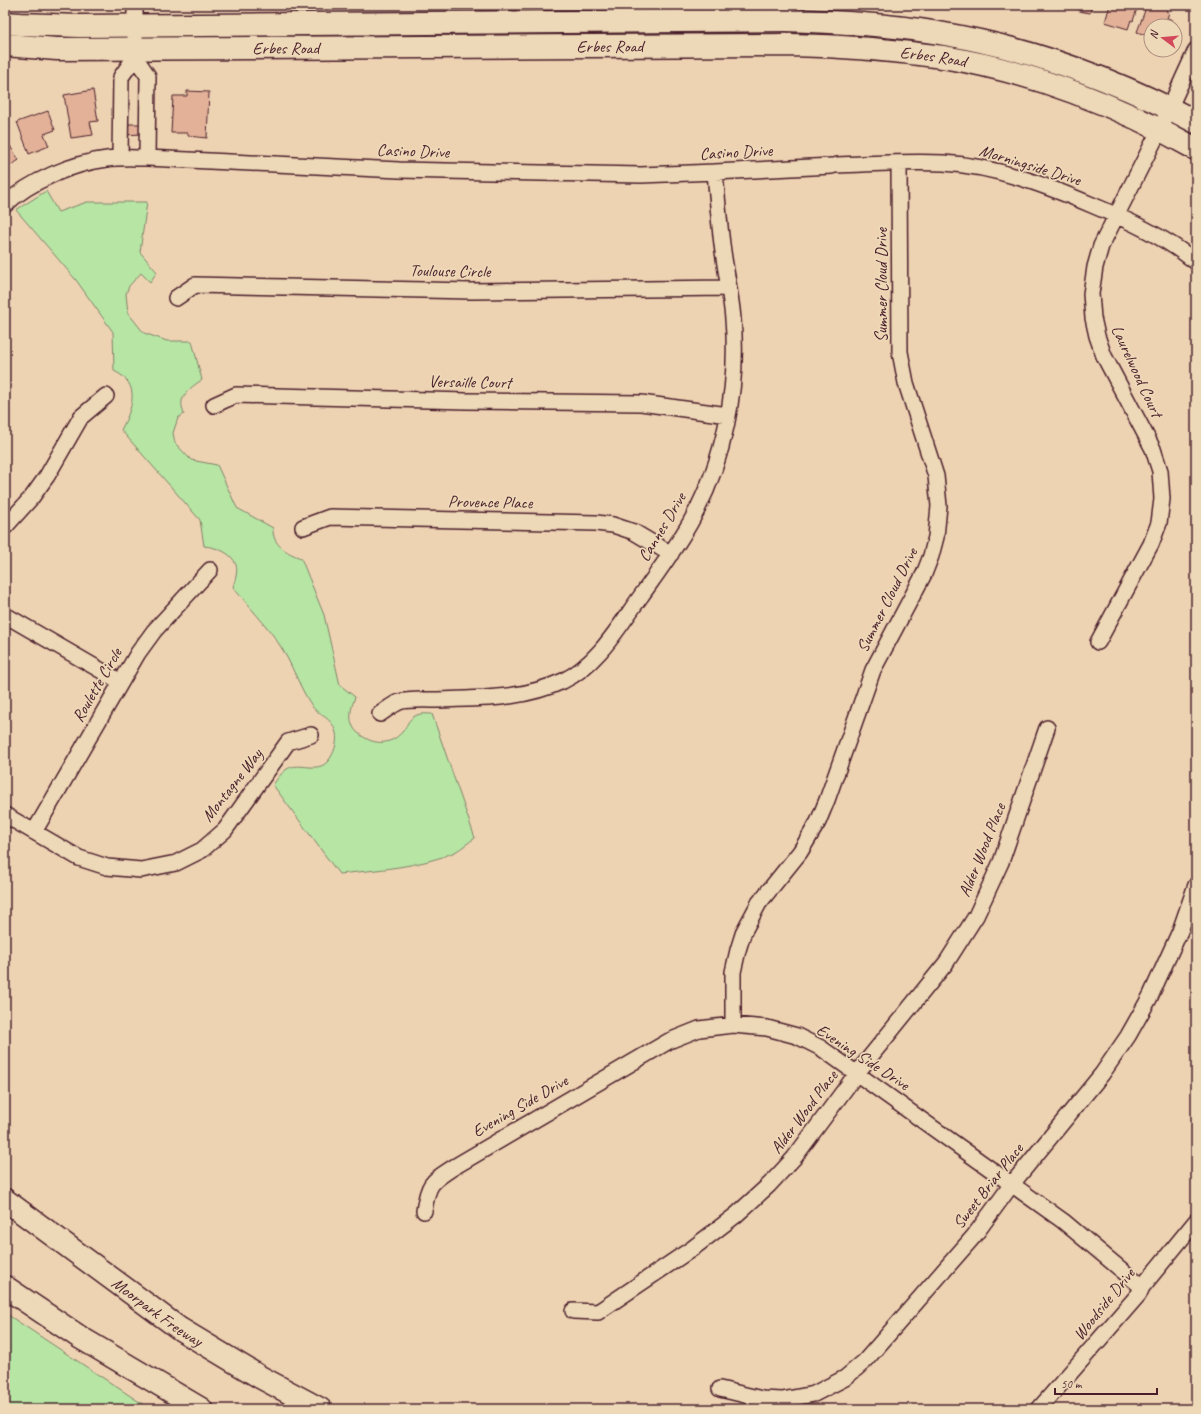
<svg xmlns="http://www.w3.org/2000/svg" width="1201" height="1414" viewBox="0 0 1201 1414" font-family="Caveat,sans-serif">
	<rect width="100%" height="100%" fill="#eed3b3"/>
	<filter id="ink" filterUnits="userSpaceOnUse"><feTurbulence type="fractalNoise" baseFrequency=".025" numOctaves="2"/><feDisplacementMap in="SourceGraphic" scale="8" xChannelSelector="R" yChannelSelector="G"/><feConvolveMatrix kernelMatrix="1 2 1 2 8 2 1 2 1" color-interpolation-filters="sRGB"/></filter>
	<g filter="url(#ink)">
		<path fill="#b6e5a4" stroke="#808268" d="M5,5H113L109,8H103L11,6Z
			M46,191L58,212L87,202H147L140,252L157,272L150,282L141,273L129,286L126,294L128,313L144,333L167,341H192L202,380C194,385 184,392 182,401C181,405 183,411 184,414L178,418L173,433L175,443L191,460L217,465L237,508L273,528C272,545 287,553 301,558L324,615L340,685L355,697C351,708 347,722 357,732C371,745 390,747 403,731C409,723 407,720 417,715C421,713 428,714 432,714L475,838C469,842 462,848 455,852C422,867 375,870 339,874L273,785C277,779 281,773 287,769C300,761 317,774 328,761C334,754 338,742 336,733C332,716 319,717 312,706C299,687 292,663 279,644C266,624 248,606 233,587C235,580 238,572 236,565C232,552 215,547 204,546L200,520L121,430C132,409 142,384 114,371L113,332L76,280L16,210Z
			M5,1313L150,1409H5Z"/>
		<path fill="#e2b198" stroke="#4a1f2b" d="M1076,5H1092L1090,13L1079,11L1080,6Z
			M1110,5H1138L1133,21L1131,20L1128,29L1105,22Z
			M1147,5H1168L1166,11L1169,13L1167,18L1173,20L1171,26H1151V37L1137,32Z
			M93,90L98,121L90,122L93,135L71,138L64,95Z
			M187,91L209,92L207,138L188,136V133H171L173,96H187Z
			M48,111L55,130L44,134L49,146L29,154L17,122Z
			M123,124H142V134L124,135Z
			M5,138L19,160L5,169Z"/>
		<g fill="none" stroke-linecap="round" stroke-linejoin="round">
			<defs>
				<path id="street" d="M135,5V57L148,76L147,158
					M120,158L121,77L135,57
					M837,165C872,164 908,161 944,163C995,166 1045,185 1092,205C1128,220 1165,237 1196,262
					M5,205C29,181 74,163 107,159C120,157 134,158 147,158L399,170L641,175L715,172L832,166
					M176,298L195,285L471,291L728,288
					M214,405L236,395L466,401L641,403L728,415
					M5,527L32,497L47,476L81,417L106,396
					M303,527L330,517L596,523L613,525L634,532L671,554
					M5,615L121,682
					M1098,642L1151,544L1159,523L1162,499L1160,471L1153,449L1104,356L1097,336L1093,318L1091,294L1095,267L1101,246L1160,129L1196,50
					M380,714C386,710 392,705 399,702C407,699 427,700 437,700C482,698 521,700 563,681C598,664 619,626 641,596C658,572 675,549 690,523C724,463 739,388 733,319C731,294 725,269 722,244C719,220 717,196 715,172
					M5,815L79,858L107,867L141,870L176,863L202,850L225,830L288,742L311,735
					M34,832L138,653L154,631L210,570
					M733,1025V972L738,950L744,931L759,903L800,852L818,822L827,800L873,670L924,574L931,556L936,537L939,506L936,476L906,383L900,352L899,163
					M424,1211C428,1183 431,1182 454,1167L669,1041L699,1029L733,1025L767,1028L797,1036L821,1048L1063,1221L1142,1287
					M573,1311L598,1312L693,1248L736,1215L769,1185L794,1158L857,1073L946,963L976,916L1001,862L1047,728
					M720,1389L762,1399L782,1400L814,1394L845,1378L865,1361L974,1236L1012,1184L1102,1074L1128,1036L1150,997L1180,931L1196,885
					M1039,1409L1139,1294L1142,1287L1196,1221"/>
				<g id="secondary">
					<path d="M5,23L20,24L79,26L785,20C836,22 888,24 939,33C1029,48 1115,79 1196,122"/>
					<path id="s1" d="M5,45L57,49L791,45C842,46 893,50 943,57C1030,71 1120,106 1196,149"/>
				</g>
				<g id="highway">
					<path id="s2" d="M5,1200L180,1329L260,1377L320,1409"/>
					<path d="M5,1287L81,1338L201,1409"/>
				</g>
			</defs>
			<use href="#street" stroke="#4a1f2b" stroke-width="18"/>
			<use href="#secondary" stroke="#4a1f2b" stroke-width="25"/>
			<use href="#highway" stroke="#4a1f2b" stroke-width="25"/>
			<use href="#street" stroke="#edd8b7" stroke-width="15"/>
			<use href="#secondary" stroke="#edd8b7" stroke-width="22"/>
			<use href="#highway" stroke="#edd8b7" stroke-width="22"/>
		</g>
	</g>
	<g text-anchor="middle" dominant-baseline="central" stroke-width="3.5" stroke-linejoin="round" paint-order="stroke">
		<g font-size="17" fill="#4a1f2b" stroke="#edd8b7">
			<text stroke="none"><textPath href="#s1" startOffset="605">Erbes Road</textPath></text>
			<text stroke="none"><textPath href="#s1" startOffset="281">Erbes Road</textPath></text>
			<text stroke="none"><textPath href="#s1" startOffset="929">Erbes Road</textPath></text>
			<text transform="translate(413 151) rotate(2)">Casino Drive</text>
			<text transform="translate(736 152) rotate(-3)">Casino Drive</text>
			<text transform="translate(1030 165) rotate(17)">Morningside Drive</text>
			<text transform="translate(450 271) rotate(1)">Toulouse Circle</text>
			<text transform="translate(881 285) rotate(-90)">Summer Cloud Drive</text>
			<text transform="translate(1137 371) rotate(65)">Laurelwood Court</text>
			<text transform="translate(470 382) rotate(1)">Versaille Court</text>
			<text transform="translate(490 502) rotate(1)">Provence Place</text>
			<text transform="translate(662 527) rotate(-59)">Cannes Drive</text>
			<text transform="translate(887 600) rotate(-63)">Summer Cloud Drive</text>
			<text transform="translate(97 685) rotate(-60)">Roulette Circle</text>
			<text transform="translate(232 785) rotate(-52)">Montagne Way</text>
			<text transform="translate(982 850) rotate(-68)">Alder Wood Place</text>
			<text transform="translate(863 1057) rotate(33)">Evening Side Drive</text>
			<text transform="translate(520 1106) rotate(-30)">Evening Side Drive</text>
			<text transform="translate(804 1112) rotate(-53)">Alder Wood Place</text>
			<text transform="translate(988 1186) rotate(-52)">Sweet Briar Place</text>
			<text transform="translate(1104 1304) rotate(-51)">Woodside Drive</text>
			<text stroke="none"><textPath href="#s2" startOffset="189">Moorpark Freeway</textPath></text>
		</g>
	</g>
	<rect width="1201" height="1414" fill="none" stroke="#edd8b7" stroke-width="20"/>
	<rect x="10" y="10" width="1181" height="1394" fill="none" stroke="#4a1f2b" stroke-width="1.5" filter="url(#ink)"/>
	<g transform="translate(1163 38) rotate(286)"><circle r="19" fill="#edd8b7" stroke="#ac8e7f"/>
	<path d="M0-3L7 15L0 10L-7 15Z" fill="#d1495b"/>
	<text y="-6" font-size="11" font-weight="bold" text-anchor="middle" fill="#4a1f2b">N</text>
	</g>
	<path d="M1055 1388v6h102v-6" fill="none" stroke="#4a1f2b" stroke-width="2"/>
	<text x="1061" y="1388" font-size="12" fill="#4a1f2b" stroke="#edd8b7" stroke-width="3" paint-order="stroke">50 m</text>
</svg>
